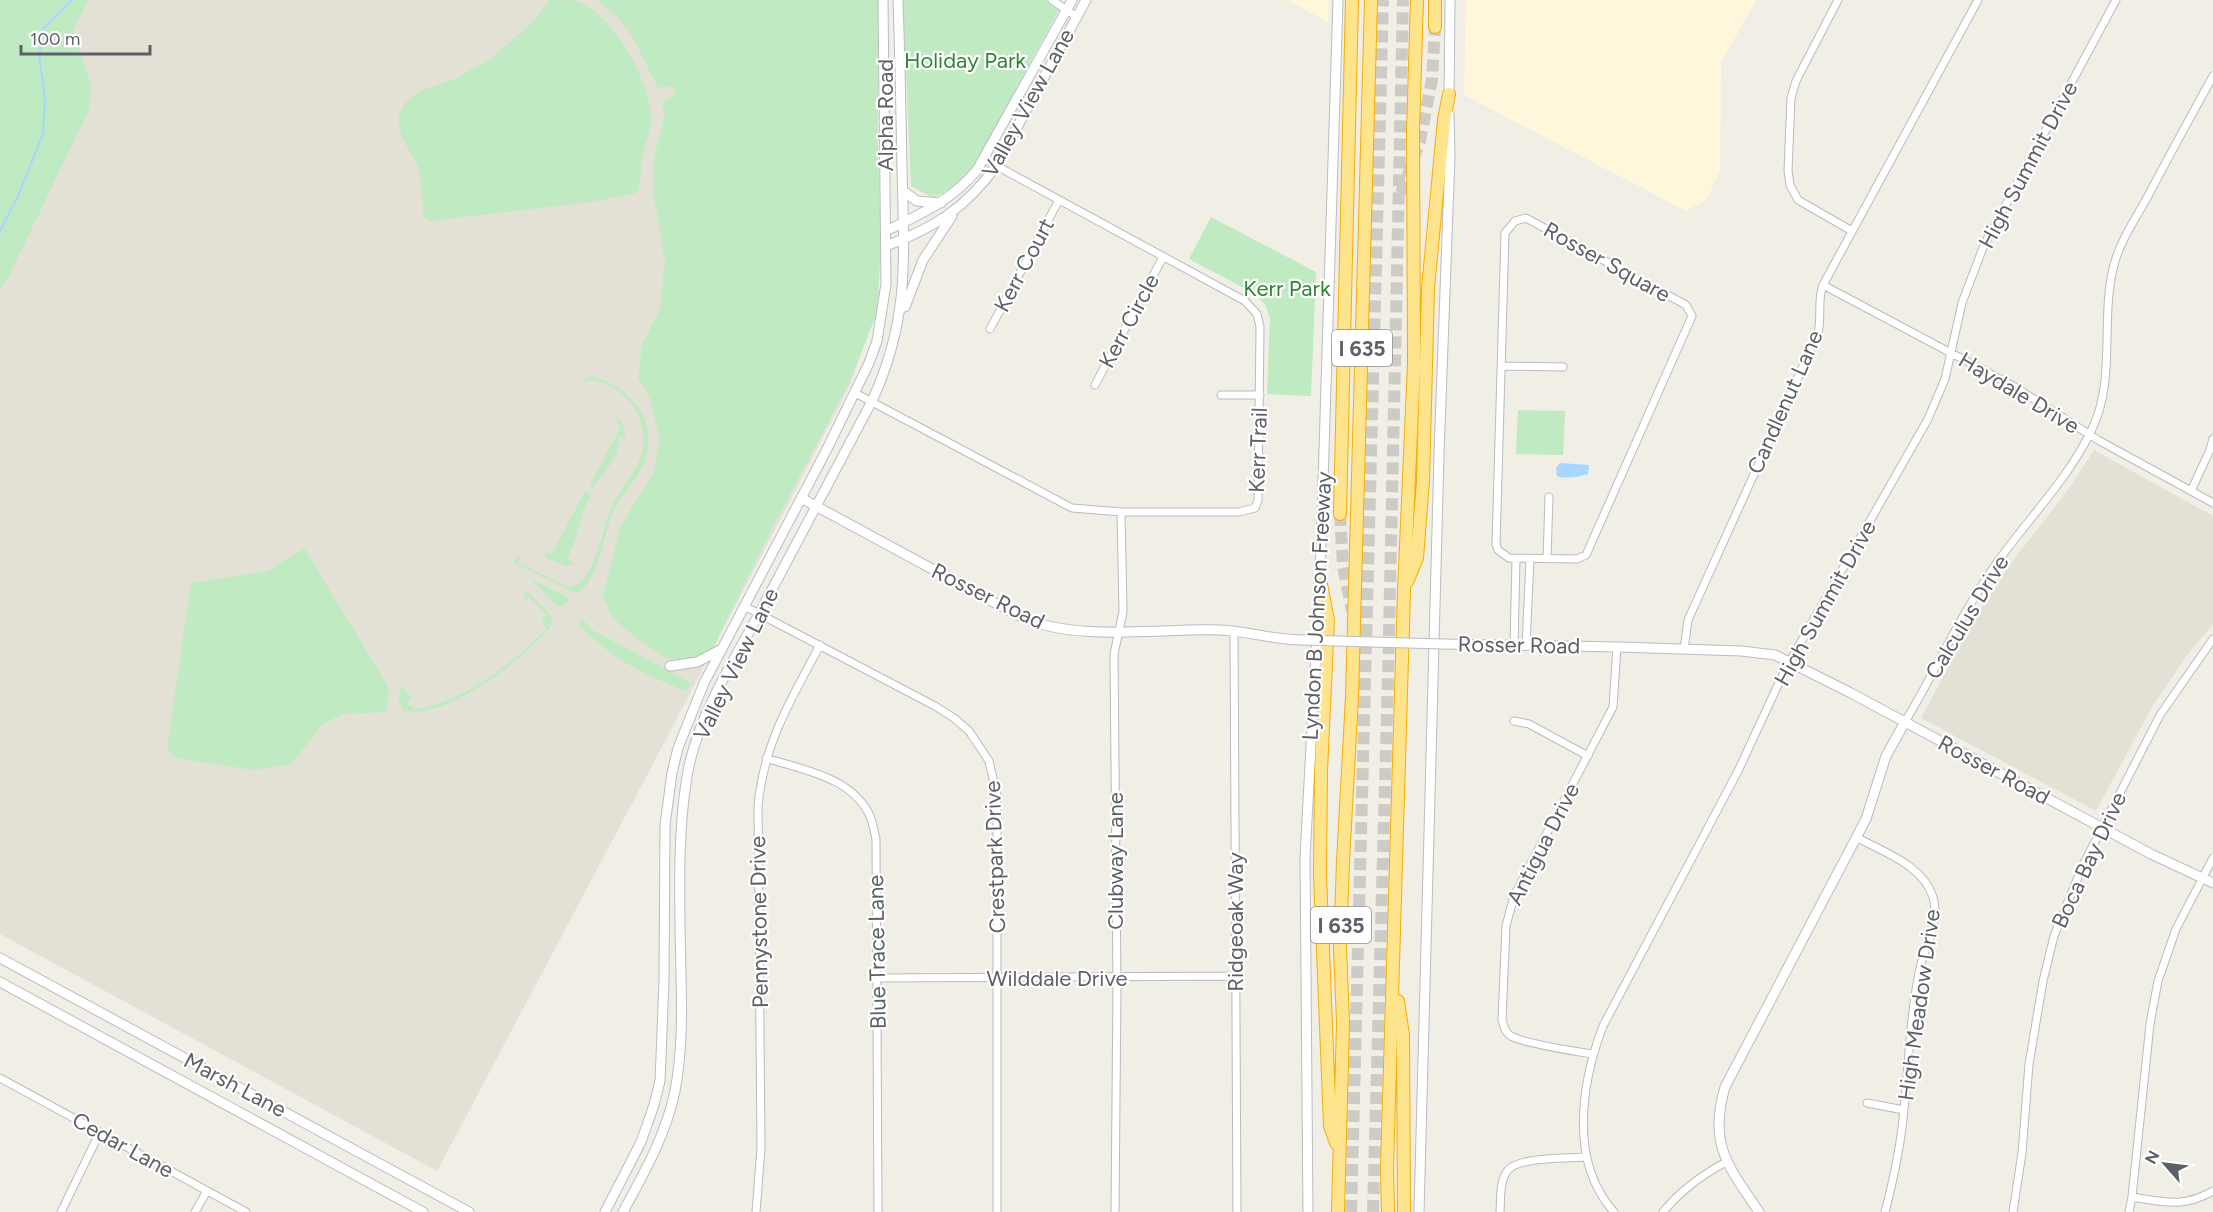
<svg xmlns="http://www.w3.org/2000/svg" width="2213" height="1212" viewBox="0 0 2213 1212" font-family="Figtree,sans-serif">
	<rect width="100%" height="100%" fill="#f1eee6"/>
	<path fill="#fff7dc" d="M1287,0H1329L1328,22Z
		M1466,0H1756L1721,63L1720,170L1707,199L1686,211L1464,95Z"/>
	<path fill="#e3e0d6" d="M84,0H876L875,87L879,293L867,338L850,385L671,730L437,1171L0,934V281L69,31Z
		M2094,450L2213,516V624L2188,654L2152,707L2096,811L1921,718L1978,613L2014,559L2068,490Z"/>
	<path fill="#c0eac1" d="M0,0H88L73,31L91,84L89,110L7,280L0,288Z
		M550,0C558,0 570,0 577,1C613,15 650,80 651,117C652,131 644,145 642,158C640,170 642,183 636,193L591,202L431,221L424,218L419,169L401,135L398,115L407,101L420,91L455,79L490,59L533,22Z
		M597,0H878V148L881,246L877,313L848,385L772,528L714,646L692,662L664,657L623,628L611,615L603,596L620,527L653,474L660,439L650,399L638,377L642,345L660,309L665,261L654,196V158L665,114L662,102L674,96V86L658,88L632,36L618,18Z
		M903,0H1046L1059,10L973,167L956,186L933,198L911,186Z
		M1211,217L1316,272L1311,396L1267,394L1270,318L1265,305L1257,295L1189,259Z
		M589,376C631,384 661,422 643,465C635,483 618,498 611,517C603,541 599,575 579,593L573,592L514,563L513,560L518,556L520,558L518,563L569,587C592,585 601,537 607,519C617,483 654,465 641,423C638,413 633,403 624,396C614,388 602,380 588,380L584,384L582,382Z
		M1518,410L1565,411L1563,455L1516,454Z
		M617,420H621L626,436L619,437C620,458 604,472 593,488L589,486L621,427L616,422Z
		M585,491L591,494C580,515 578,538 567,559L573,563L567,567L547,558L545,554L546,552L552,554Z
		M304,548L389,688L386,712L343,714L323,724L291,764L253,770L177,758L167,750L191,583L268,571Z
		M531,579L566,596L569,601L564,606L556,605Z
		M526,593H530L548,612L552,620C551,632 537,641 529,649C503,673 440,721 403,710L399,702L400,689L404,688L411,697L407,703L409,706H413L414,710C466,700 511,665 547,628L541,621L547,615L529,597L524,602V595Z
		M582,619L594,631L691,683L687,691C643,675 611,658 578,624Z"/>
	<path fill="#a7d7ff" d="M1560,463L1589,465L1588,474C1579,477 1565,479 1557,476L1556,468Z"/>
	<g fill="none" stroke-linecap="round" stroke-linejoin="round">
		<path stroke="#a7d7ff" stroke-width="2" d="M0,231L18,196L43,134L45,98L39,55L43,29L72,0"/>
		<path stroke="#cccbc6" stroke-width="12" stroke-dasharray="12 6" stroke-linecap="butt" d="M1401,193L1420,141L1432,79L1435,27
			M1340,514L1343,566L1352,611
			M1351,1212L1383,0
			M1373,1212L1388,678L1403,0"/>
		<defs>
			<path id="street" d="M1052,0L1077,17
				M1838,0L1796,81L1791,98L1788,171L1790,185L1798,200L1852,231
				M1526,218L1686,305L1692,316L1586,555L1577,559L1509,558L1498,550L1496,544L1505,233L1515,221Z
				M1823,285L2015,387L2098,440L2213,503
				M990,329L1059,200
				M1502,366L1563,367
				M1095,385L1163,257
				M855,393L1072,508L1121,512H1239L1255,508L1258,500L1260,327L1257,314L1245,301L984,159
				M1221,395H1260
				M2191,491L2210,450L2213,439
				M1547,559L1549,497
				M744,606L935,706L954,718L969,731L989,761L997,796V1212
				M1234,631L1237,1212
				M1514,645L1516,559
				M1526,645L1530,559
				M1684,649L1688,620L1818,333C1822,317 1817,300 1823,285L1978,0
				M1514,721L1529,724L1588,756
				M1905,722C1936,670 1961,614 1996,564C2028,519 2070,477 2093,427C2116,377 2100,318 2114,265C2120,241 2136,218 2148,196C2169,156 2191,116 2213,76
				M766,758C803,770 852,777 870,816C873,823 874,832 876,839L878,1212
				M1856,837C1883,852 1923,865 1933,897C1940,920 1925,946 1920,968C1910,1015 1909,1062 1904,1109C1901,1144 1894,1178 1885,1212
				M878,978L1235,976
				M1592,1054C1575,1051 1525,1044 1511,1036C1505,1033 1504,1026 1502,1020L1506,926L1514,896L1613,707L1617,647
				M0,1078L246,1212
				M1867,1103L1904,1110
				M2132,1197C2164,1202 2183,1208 2213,1191
				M61,1212L100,1132
				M195,1212L207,1191
				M756,1212L761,1148L758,806C764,742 791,700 820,645
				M1115,1212L1117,987L1114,654L1123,612L1121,512
				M1500,1212C1501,1199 1499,1181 1508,1170C1519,1157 1569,1158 1586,1157
				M1614,1212C1569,1162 1581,1084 1603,1026L1738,771L1785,670L1928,419L1945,379L1962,303L1984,245L2116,0
				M1663,1212C1680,1191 1702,1175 1726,1162
				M2013,1212L2022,1153L2029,1064L2043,981L2054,936L2083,865L2160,715L2213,639
				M2129,1212L2132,1197L2150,1024L2158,981L2176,929L2213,858"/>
			<path id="secondary" d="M1449,100L1450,0
				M903,191L917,201L941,203
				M886,231C921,214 952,200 977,170L1072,0
				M886,246C934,228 966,208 996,166L1086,0
				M905,307L923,260L952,216
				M801,498L1023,618C1080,642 1158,628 1220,630C1247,631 1274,640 1302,640
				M1443,644L1620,647L1741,651L1775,655L1849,692L2151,854L2213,883
				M670,666L697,662L720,650
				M0,958L469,1212
				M0,982L423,1212
				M605,1212L641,1142L654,1105L660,1081L664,982L665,825L672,773L678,748L704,683L826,451L869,363L877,341L886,284L883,0
				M623,1212C644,1173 666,1135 675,1091C682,1054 682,1016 681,978C680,912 676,830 689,766C701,711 733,662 759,614C797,543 834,472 872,401C910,319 904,257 902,169C901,113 900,56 898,0
				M1308,1212L1305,857L1320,579L1338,0
				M1419,1212L1439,454L1450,156L1449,114
				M1759,1212C1729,1167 1708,1145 1725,1087L1866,819L1886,756L1905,722"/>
			<path id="highway" d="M1435,27V0
				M1340,514L1352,0
				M1320,579L1328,620L1321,771L1320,875L1330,1126L1336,1143
				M1407,582L1417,558L1423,481L1428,288L1444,120L1449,94
				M1398,1001L1403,1035L1404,1212
				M1338,1212L1343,1023L1340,947L1343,862L1352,697L1371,0
				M1388,1212L1387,1168L1404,591L1414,364L1413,131L1417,0"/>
		</defs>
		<use href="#street" stroke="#b8bbc0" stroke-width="9"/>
		<use href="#secondary" stroke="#b9bcc2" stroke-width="11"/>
		<use href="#highway" stroke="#f6ad00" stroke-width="14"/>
		<use href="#street" stroke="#fff" stroke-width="7"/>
		<use href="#secondary" stroke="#fff" stroke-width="9"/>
		<use href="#highway" stroke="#ffe48e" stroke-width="12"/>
		<defs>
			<path id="secondary-bridge" d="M1302,640L1443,644"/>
		</defs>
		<use href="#secondary-bridge" stroke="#b9bcc2" stroke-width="11" stroke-linecap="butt"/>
		<use href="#secondary-bridge" stroke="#fff" stroke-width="9"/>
	</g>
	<g text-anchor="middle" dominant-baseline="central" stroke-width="4.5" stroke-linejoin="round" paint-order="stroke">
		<g fill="#fff" stroke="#8e9095" stroke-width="1.5">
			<rect x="1332" y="330" width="60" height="36" rx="4.5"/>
			<rect x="1311" y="907" width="60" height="36" rx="4.5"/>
		</g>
		<g font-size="21" font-weight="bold" fill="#5d6167">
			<text x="1362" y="348">I 635</text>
			<text x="1341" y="925">I 635</text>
		</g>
		<g font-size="22" fill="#2e8533" stroke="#fff">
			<text x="965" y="60">Holiday Park</text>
			<text x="1287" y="288">Kerr Park</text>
		</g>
		<g font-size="22" fill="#5d6167" stroke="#fff">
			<text transform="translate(1028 103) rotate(-61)">Valley View Lane</text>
			<text transform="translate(885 115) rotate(-90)">Alpha Road</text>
			<text transform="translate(2028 165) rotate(-62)">High Summit Drive</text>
			<text transform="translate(1607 262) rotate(29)">Rosser Square</text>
			<text transform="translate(1024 265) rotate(-62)">Kerr Court</text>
			<text transform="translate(1129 321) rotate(-62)">Kerr Circle</text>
			<text transform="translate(2019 393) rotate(31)">Haydale Drive</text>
			<text transform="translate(1785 402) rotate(-66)">Candlenut Lane</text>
			<text transform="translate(1258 450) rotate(-88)">Kerr Trail</text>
			<text transform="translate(988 596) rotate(26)">Rosser Road</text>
			<text transform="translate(1825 603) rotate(-61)">High Summit Drive</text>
			<text transform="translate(1317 606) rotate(-87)">Lyndon B Johnson Freeway</text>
			<text transform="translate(1967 617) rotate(-59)">Calculus Drive</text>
			<text transform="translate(1519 645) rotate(1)">Rosser Road</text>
			<text transform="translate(736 664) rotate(-64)">Valley View Lane</text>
			<text transform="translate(1994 770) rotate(28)">Rosser Road</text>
			<text transform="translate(1543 844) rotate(-63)">Antigua Drive</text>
			<text transform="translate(995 857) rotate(-92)">Crestpark Drive</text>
			<text transform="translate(2089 860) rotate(-65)">Boca Bay Drive</text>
			<text transform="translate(1115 861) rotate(-90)">Clubway Lane</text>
			<text transform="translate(759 922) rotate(-91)">Pennystone Drive</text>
			<text transform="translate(1235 922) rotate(-90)">Ridgeoak Way</text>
			<text transform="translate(877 952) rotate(-91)">Blue Trace Lane</text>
			<text x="1057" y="978">Wilddale Drive</text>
			<text transform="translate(1919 1005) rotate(-82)">High Meadow Drive</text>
			<text transform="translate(235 1085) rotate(28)">Marsh Lane</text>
			<text transform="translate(123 1145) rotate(29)">Cedar Lane</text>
		</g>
	</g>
	<g transform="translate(2165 1164) rotate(298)" stroke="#ffffff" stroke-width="4.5" paint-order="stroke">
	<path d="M0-4.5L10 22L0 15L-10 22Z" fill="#5d6167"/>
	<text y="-9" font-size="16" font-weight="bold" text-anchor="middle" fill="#5d6167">N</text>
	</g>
	<path d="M21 45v9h129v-9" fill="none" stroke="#5d6167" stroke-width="3"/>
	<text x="30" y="45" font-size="18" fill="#5d6167" stroke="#ffffff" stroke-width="4.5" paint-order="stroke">100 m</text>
</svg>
